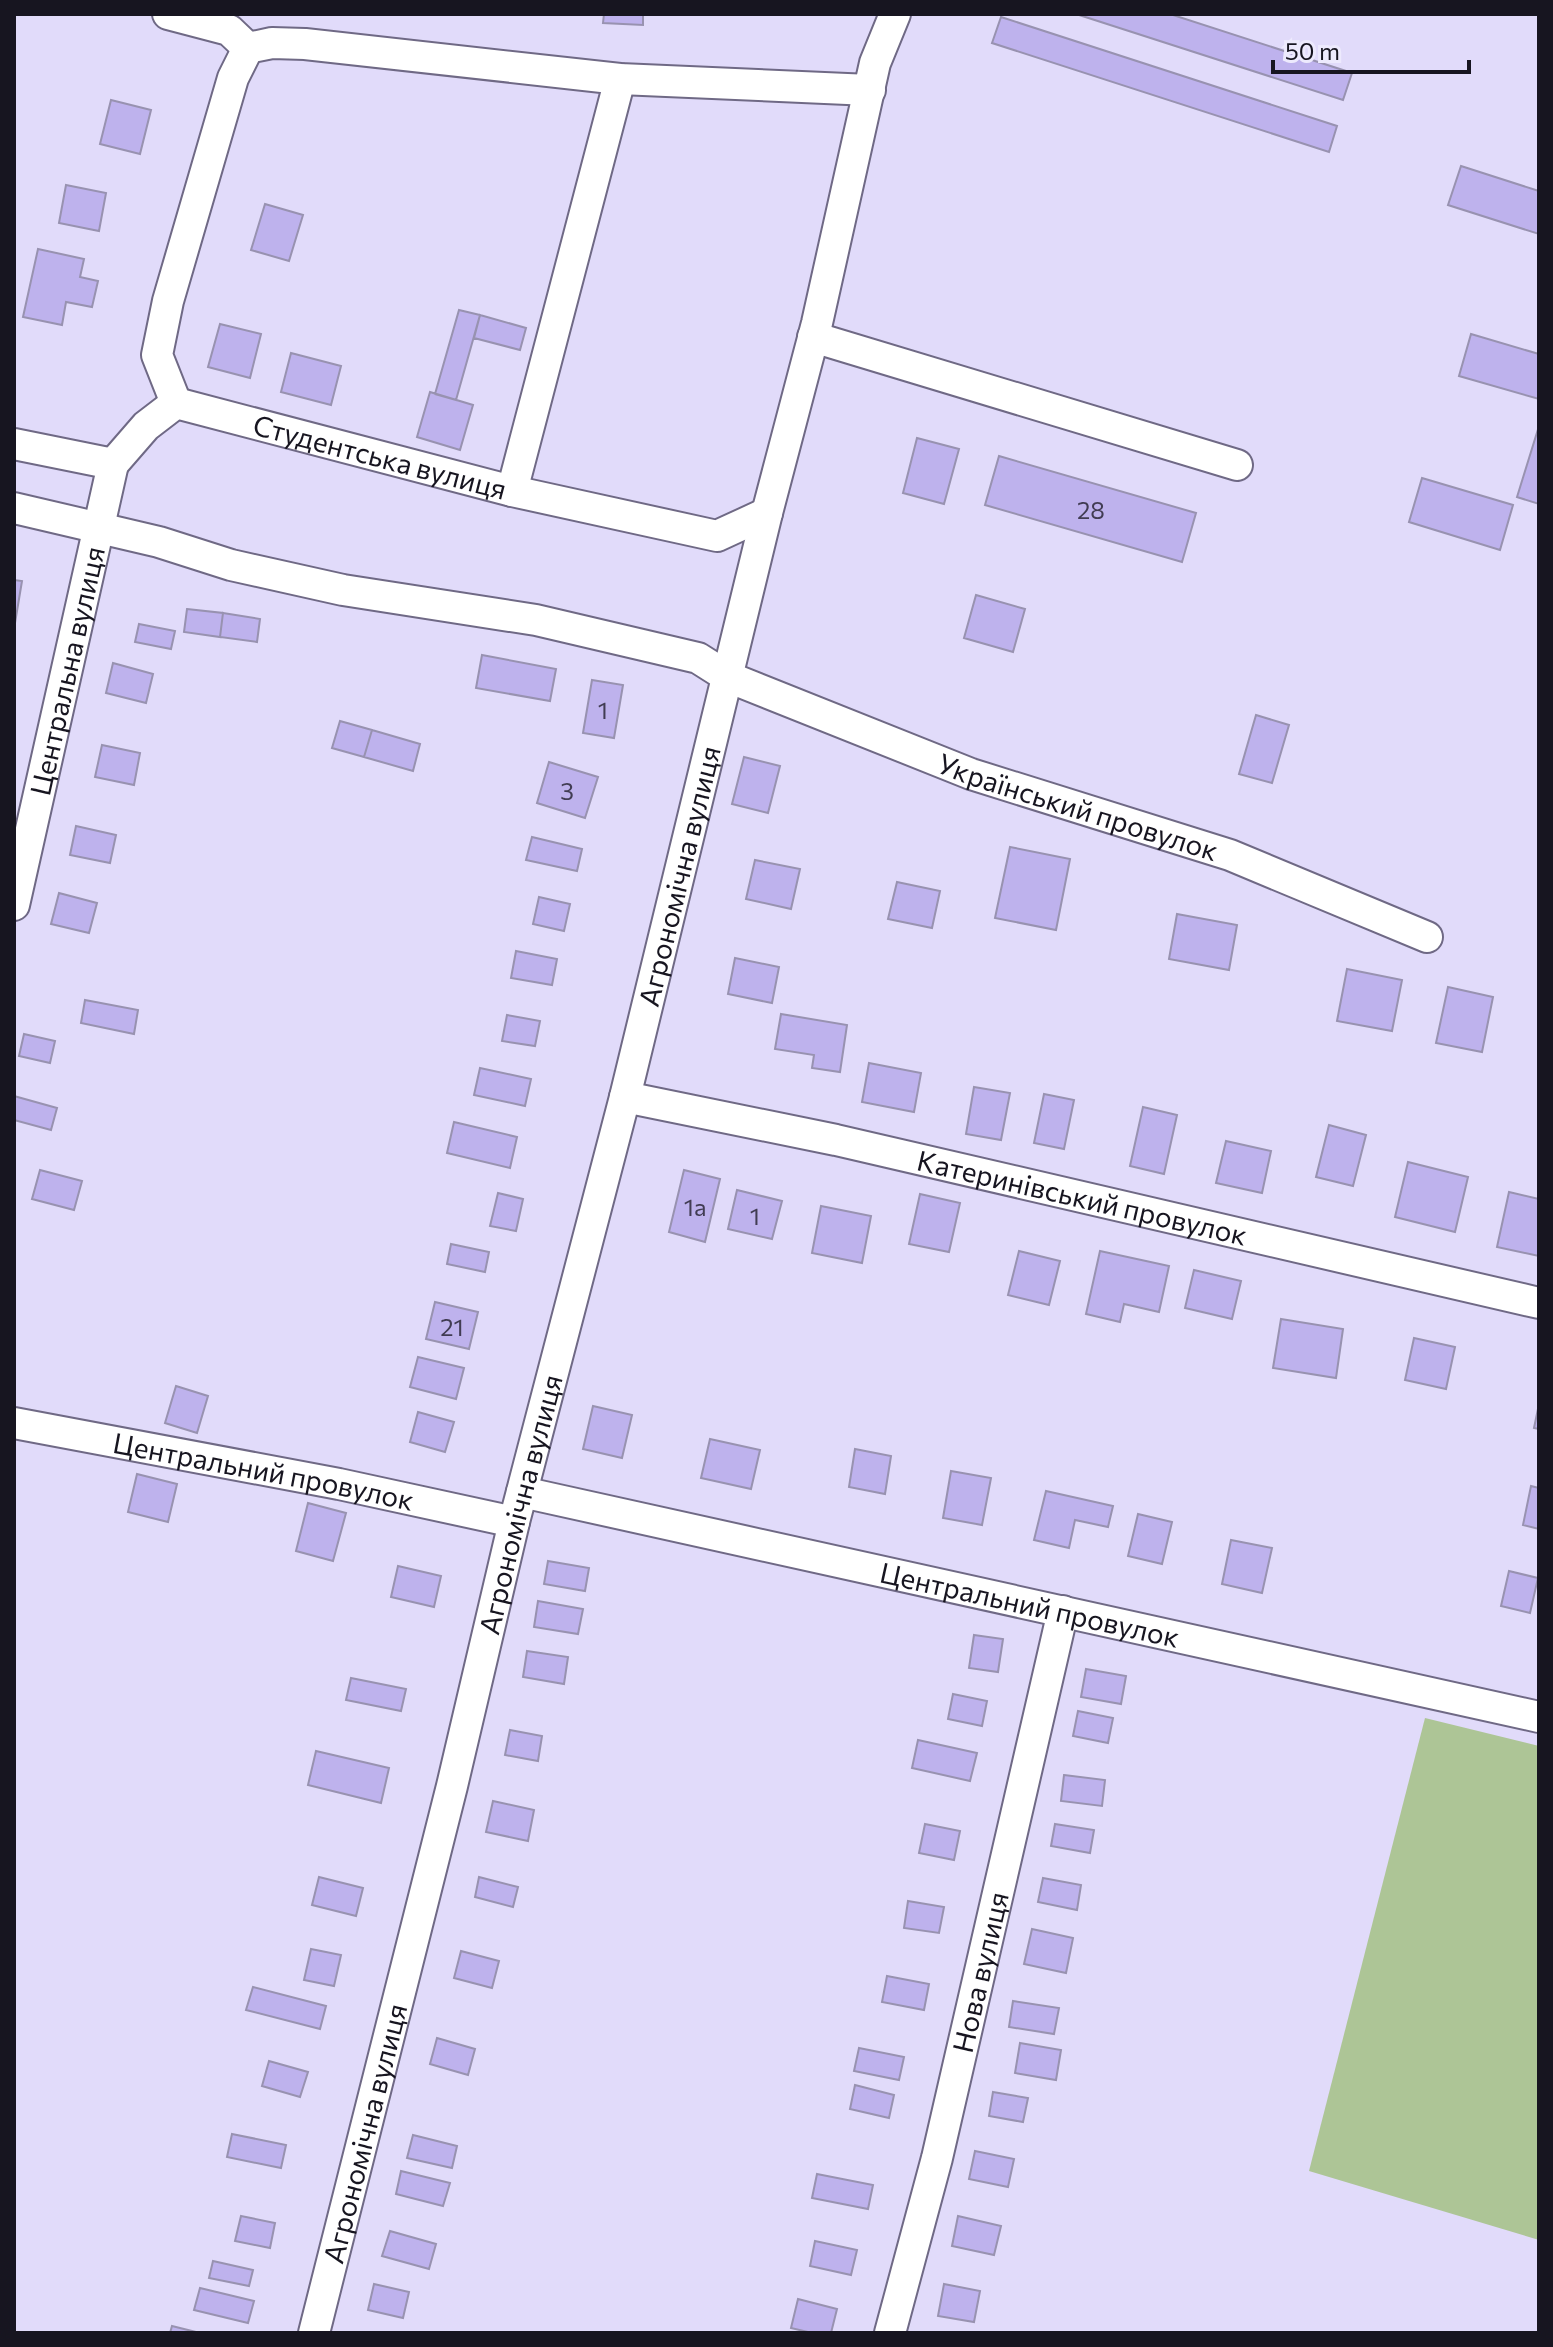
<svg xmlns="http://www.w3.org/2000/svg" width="1553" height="2347" viewBox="0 0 1553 2347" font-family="Commissioner,sans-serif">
	<rect width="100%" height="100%" fill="#e1dbfa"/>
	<path fill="#adc596" d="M1425,1718L1539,1746V2240L1309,2171Z"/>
	<path fill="#beb2ed" stroke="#9892b0" stroke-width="2" d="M604,14H643V25L603,23Z
		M1076,14H1170L1352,73L1343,100Z
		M1001,17L1337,126L1329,152L992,43Z
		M111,100L151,110L140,154L100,144Z
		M1461,166L1539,191V234L1448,205Z
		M66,185L106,193L99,231L59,223Z
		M265,204L303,215L289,261L251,250Z
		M38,249L84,259L80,277L98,281L92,307L66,302L62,325L23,317Z
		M459,310L480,315L456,400L435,394Z
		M480,315L526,328L520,350L474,338Z
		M220,324L261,334L250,378L208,367Z
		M1471,334L1539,354V399L1459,376Z
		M291,353L341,366L331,405L281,392Z
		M430,392L473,405L460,450L417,437Z
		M1539,426V504L1517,497Z
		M917,438L959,449L944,504L903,493Z
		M999,456L1196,513L1182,562L985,505Z
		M1422,478L1513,505L1500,550L1409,522Z
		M14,580L22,581L15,623H14Z
		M976,595L1025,609L1013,652L964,638Z
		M187,609L223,613L220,637L184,632Z
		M223,613L260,619L257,642L220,637Z
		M139,624L175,631L171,649L135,642Z
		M482,655L556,669L550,701L476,688Z
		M113,663L153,674L146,703L106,693Z
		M592,680L623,685L614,738L583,733Z
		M1256,715L1289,725L1272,783L1239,774Z
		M340,721L372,730L364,757L332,748Z
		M372,730L420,744L413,771L364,757Z
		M102,745L140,753L134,785L95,777Z
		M744,757L780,766L768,813L732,804Z
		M549,762L598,777L585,818L537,803Z
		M76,826L116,835L110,863L70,855Z
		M532,837L582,849L577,871L526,860Z
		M1010,847L1070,859L1056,930L995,918Z
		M755,860L800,869L791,909L746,899Z
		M897,882L940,891L932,928L888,919Z
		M59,893L97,903L89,933L51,924Z
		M539,897L570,904L564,931L533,924Z
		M1177,914L1237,925L1229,970L1169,959Z
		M516,951L557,959L552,985L511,978Z
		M735,958L779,967L772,1003L728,994Z
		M1347,969L1402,980L1392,1031L1337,1021Z
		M1448,987L1493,997L1482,1052L1436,1043Z
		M85,1000L138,1010L134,1034L81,1023Z
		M781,1014L847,1025L840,1072L812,1068L814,1055L775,1049Z
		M507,1015L540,1021L535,1046L502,1041Z
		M24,1034L55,1041L50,1063L19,1056Z
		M869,1063L921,1073L914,1112L862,1102Z
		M480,1068L531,1079L525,1106L474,1095Z
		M974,1087L1010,1093L1001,1140L966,1134Z
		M1044,1094L1074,1100L1064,1149L1034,1143Z
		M14,1096L57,1108L51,1130L14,1120Z
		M1143,1107L1177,1115L1164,1174L1130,1166Z
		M454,1122L517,1137L510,1168L447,1153Z
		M1329,1125L1366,1135L1353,1186L1316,1177Z
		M1226,1141L1271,1151L1262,1193L1216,1183Z
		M1408,1162L1468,1177L1455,1232L1395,1217Z
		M40,1170L82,1181L74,1210L32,1199Z
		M684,1170L720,1179L705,1242L669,1232Z
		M737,1190L782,1201L772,1239L728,1229Z
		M1509,1192L1539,1199V1256L1497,1247Z
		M498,1193L523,1199L516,1231L490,1226Z
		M920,1194L960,1203L949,1252L909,1244Z
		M821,1206L871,1216L862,1263L812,1253Z
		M451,1244L489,1252L485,1272L447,1264Z
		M1019,1251L1060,1261L1049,1305L1008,1295Z
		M1100,1251L1169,1266L1159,1312L1124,1304L1120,1322L1086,1314Z
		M1194,1270L1241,1281L1232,1319L1185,1308Z
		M435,1302L478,1312L469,1349L426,1339Z
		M1281,1319L1343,1329L1336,1378L1273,1368Z
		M1414,1338L1455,1347L1446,1389L1405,1380Z
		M418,1357L464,1368L456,1399L410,1387Z
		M176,1386L208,1396L197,1433L165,1423Z
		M1539,1404V1429L1534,1428Z
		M593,1406L632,1415L622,1458L583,1449Z
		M418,1412L454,1422L445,1452L410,1442Z
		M710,1439L760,1450L751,1489L701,1478Z
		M855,1449L891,1456L885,1494L849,1487Z
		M951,1471L991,1478L982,1525L943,1518Z
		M137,1474L177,1484L168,1522L128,1512Z
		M1531,1486L1539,1488V1529L1523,1525Z
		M1046,1491L1113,1506L1108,1527L1075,1520L1069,1548L1034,1540Z
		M308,1503L346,1513L333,1561L296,1551Z
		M1138,1514L1172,1522L1162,1564L1128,1556Z
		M1231,1540L1272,1548L1262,1593L1222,1584Z
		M548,1561L589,1568L585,1591L544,1584Z
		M398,1566L441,1576L434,1607L391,1597Z
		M1509,1571L1538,1578L1530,1613L1501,1606Z
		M538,1601L583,1609L578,1634L534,1627Z
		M974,1635L1003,1639L998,1672L969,1668Z
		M527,1651L568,1657L564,1684L523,1677Z
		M1086,1669L1126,1676L1121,1704L1081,1697Z
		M351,1678L406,1689L401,1711L346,1700Z
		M953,1694L987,1701L982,1726L948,1719Z
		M1078,1711L1113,1718L1108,1743L1073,1736Z
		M510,1730L542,1736L538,1761L505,1755Z
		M918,1740L977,1753L970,1781L912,1768Z
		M316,1751L389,1768L381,1803L308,1785Z
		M1064,1775L1105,1780L1102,1806L1061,1801Z
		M493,1801L534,1810L528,1841L486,1832Z
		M925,1824L960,1831L954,1860L919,1853Z
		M1055,1824L1094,1830L1090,1853L1051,1846Z
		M319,1877L363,1888L356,1916L312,1905Z
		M479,1877L518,1887L513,1907L475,1897Z
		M1043,1878L1081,1885L1077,1910L1038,1902Z
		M908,1901L944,1907L939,1933L904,1928Z
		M1032,1929L1073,1938L1066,1973L1024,1964Z
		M311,1949L341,1955L334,1986L304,1980Z
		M461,1951L499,1961L492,1988L454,1978Z
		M887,1976L929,1984L924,2010L882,2002Z
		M253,1987L326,2006L320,2029L246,2010Z
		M1013,2001L1059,2008L1054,2034L1009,2027Z
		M437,2038L475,2049L468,2075L430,2064Z
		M1020,2043L1061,2050L1056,2080L1015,2073Z
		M859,2048L904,2057L899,2080L854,2071Z
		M269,2061L308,2072L300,2097L262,2086Z
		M855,2085L894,2095L889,2118L850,2109Z
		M993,2092L1028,2098L1023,2122L989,2116Z
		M232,2134L286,2145L281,2168L227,2157Z
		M413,2135L457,2146L452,2168L407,2158Z
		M975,2151L1014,2159L1008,2187L969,2179Z
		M401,2171L450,2183L443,2206L396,2194Z
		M817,2174L873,2185L868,2209L812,2198Z
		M241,2216L275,2223L270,2248L235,2241Z
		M958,2216L1001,2226L994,2255L952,2246Z
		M390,2231L436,2244L429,2269L382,2256Z
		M815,2241L857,2250L851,2275L810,2266Z
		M213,2261L253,2270L249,2286L209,2278Z
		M374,2284L409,2292L403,2318L368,2310Z
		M944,2284L980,2291L974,2322L938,2316Z
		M200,2288L254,2301L248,2323L194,2310Z
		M798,2299L837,2309L831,2333H812L791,2328Z
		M172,2326L200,2333H170Z"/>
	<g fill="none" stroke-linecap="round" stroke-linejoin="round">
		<defs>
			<g id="minor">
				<path d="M168,14L229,30L248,48"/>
				<path d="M813,337L1237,465"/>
				<path d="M176,403L157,355L168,301L233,78L248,48L272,43L305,44L620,79L870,90"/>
				<path id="s1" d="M14,444L113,464L146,426L176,403L512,491L717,536L767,513"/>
				<path d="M512,491L620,79"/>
				<path id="s2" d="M14,508L159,542L231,565L343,590L536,620L698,658L728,677L971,774L1230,855L1427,937"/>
				<path id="s3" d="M14,905L113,464"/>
				<path id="s4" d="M625,1097L836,1140L1539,1303"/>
				<path id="s5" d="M14,1423L339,1484L514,1522"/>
				<path id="s6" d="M522,1492L1539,1717"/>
				<path id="s7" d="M314,2333L452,1786L514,1522L625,1097L767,513L817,323L875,63L895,14"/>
				<path id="s8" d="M890,2333L937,2158L1063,1611"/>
			</g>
		</defs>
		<use href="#minor" stroke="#6f6985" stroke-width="34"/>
		<use href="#minor" stroke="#fff" stroke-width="30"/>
	</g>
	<g text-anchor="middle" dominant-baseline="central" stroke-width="8" stroke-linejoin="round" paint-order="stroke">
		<g font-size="24" fill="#413c53">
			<text x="1091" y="509">28</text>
			<text x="603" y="709">1</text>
			<text x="567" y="790">3</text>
			<text x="695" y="1206">1а</text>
			<text x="755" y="1215">1</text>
			<text x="452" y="1326">21</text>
		</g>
		<g font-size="28" fill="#171520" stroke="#edeafd">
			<text stroke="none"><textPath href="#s1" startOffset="400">Студентська вулиця</textPath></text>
			<text stroke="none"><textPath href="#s3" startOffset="240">Центральна вулиця</textPath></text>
			<text stroke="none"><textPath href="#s2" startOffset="1110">Український провулок</textPath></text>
			<text stroke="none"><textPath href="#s7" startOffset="1502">Агрономічна вулиця</textPath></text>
			<text stroke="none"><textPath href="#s4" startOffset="468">Катеринівський провулок</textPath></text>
			<text stroke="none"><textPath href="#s5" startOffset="254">Центральний провулок</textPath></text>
			<text stroke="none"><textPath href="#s7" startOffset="854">Агрономічна вулиця</textPath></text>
			<text stroke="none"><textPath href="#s6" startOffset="520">Центральний провулок</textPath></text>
			<text stroke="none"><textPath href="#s8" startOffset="372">Нова вулиця</textPath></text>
			<text stroke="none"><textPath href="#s7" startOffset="206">Агрономічна вулиця</textPath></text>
		</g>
	</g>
	<rect width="1553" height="2347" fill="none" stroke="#171520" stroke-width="32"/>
	<path d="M1273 60v12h196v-12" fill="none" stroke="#171520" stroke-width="4"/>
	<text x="1285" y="60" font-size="24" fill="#171520" stroke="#edeafd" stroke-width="6" paint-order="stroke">50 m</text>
</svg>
